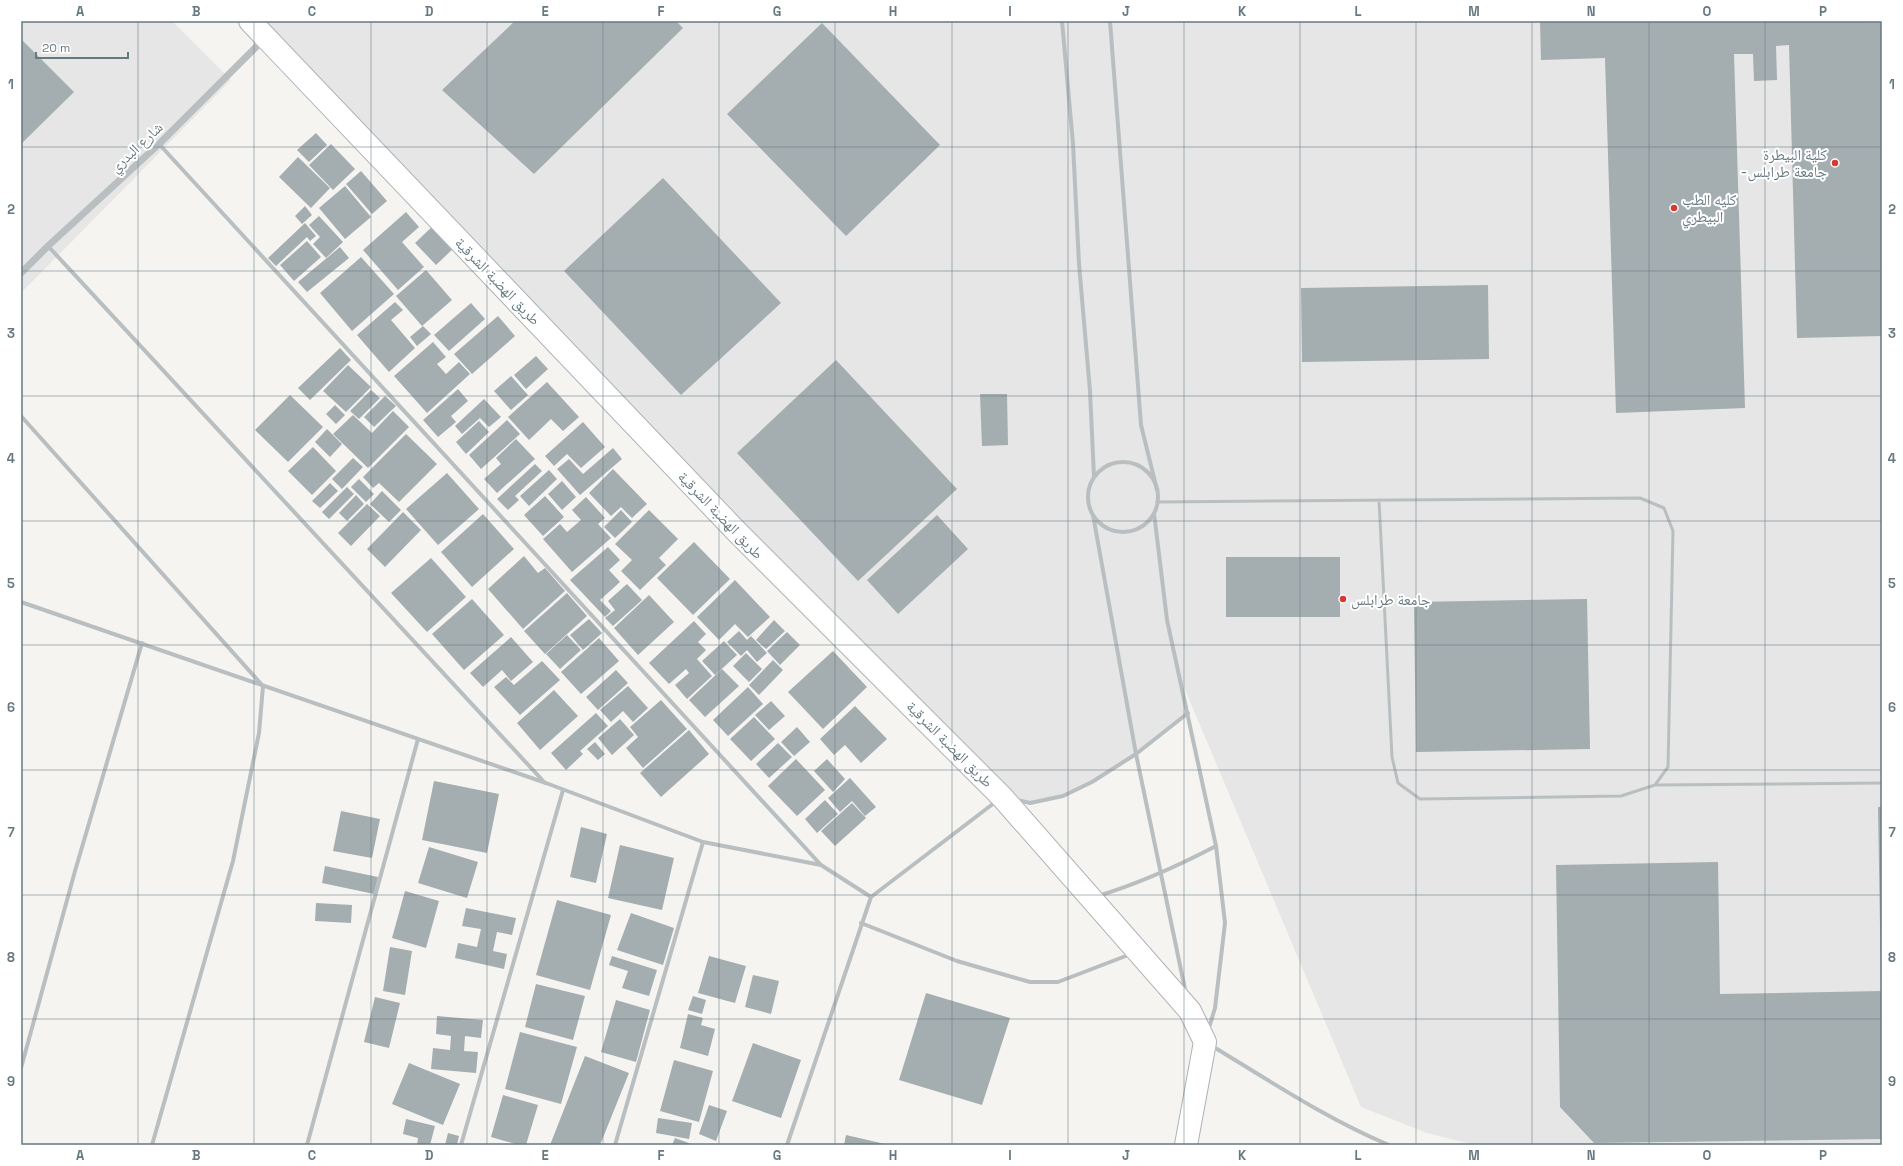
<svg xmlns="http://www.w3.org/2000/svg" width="1903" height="1166" viewBox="0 0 1903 1166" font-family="'Space Grotesk','Noto Naskh Arabic',sans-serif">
	<rect width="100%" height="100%" fill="#f5f4f1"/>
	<path fill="#e5e6e5" d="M21,21H172L231,80L21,293Z
		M250,21H1882V1145H1475L1427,1133L1361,1107L1181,680L1188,713L1136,754L1092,782L1063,796L1030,803L1002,797Z"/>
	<path fill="#a4adb0" d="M515,21H676L683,28L534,174L442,90Z
		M1540,21H1882V336L1797,338L1789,45L1776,46L1777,80L1754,81L1753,54H1734L1745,408L1616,413L1605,58L1541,60Z
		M822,23L940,145L846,236L727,114Z
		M21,39L74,92L21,144Z
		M316,133L327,145L309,162L297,150Z
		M331,144L355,169L333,190L309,165Z
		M298,157L330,188L311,208L279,177Z
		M361,171L387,201L372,214L346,184Z
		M663,178L781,303L681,395L564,271Z
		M345,186L371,217L345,239L319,208Z
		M305,206L312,215L302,224L295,216Z
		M406,212L419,227L402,242L424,267L398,290L363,250Z
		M319,216L343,242L326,258L313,244L320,237L309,225Z
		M305,223L316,236L310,241L307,237L276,266L268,258Z
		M435,224L456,246L436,265L415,243Z
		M307,241L321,257L294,281L280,265Z
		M340,247L349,258L307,292L298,282Z
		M361,257L394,294L352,331L320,293Z
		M426,270L452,300L422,326L396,296Z
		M1488,285L1489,359L1302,362L1301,288Z
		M395,302L403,310L391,320L415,348L389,372L357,335Z
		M471,303L485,319L449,351L434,335Z
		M498,316L515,336L472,374L454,354Z
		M423,326L431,334L417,346L410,337Z
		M433,342L446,357L437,364L446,374L459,362L470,374L427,413L394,376Z
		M340,348L351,360L310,400L298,388Z
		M536,356L548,369L526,389L514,375Z
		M836,360L957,489L858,581L737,453Z
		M348,365L371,387L346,412L323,391Z
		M511,376L528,395L511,410L494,391Z
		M547,382L579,417L563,431L551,419L529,440L508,417Z
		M458,389L468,401L451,416L456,422L438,437L423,420Z
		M371,390L380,398L359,419L350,411Z
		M980,394H1007L1008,445L982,446Z
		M290,395L323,427L288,462L255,430Z
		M385,396L396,406L374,427L364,417Z
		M484,399L501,417L489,427L480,418L462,434L455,426Z
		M335,405L345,415L336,424L326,414Z
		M393,411L409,427L368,468L333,434L353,415L372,433Z
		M507,420L520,434L481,469L469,455Z
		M479,421L489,432L466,454L456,442Z
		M583,422L605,447L581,468L567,454L554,466L545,456Z
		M327,429L342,444L330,457L315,442Z
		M406,434L437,464L399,502L379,483L373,488L363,477Z
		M516,439L535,459L497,493L484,479L501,464L496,458Z
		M313,447L336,471L312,495L288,471Z
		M613,448L622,459L580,495L557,469L569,459L583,474Z
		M353,458L363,467L342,489L332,479Z
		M535,464L542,471L515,496L519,500L508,510L497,499Z
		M613,469L647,504L632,518L621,507L611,516L589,493Z
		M549,470L557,479L529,506L520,496Z
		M447,473L479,509L438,545L406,509Z
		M359,479L374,494L366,502L351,487Z
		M562,481L576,497L562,510L548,494Z
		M330,483L338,491L320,508L312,501Z
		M347,487L354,494L329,519L322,512Z
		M382,491L401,510L389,522L370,504Z
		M356,495L364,504L347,521L339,513Z
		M545,496L564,517L543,536L524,515Z
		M586,497L605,518L598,524L611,538L572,572L543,539L560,524L567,532L581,520L572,510Z
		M367,504L380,516L351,546L338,533Z
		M621,510L632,522L615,538L604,527Z
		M649,510L678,539L659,558L666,565L640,590L621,571L632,560L615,544Z
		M403,512L421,530L385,567L367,549Z
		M483,514L514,549L472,587L441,552Z
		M937,515L968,549L898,614L867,580Z
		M694,542L730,579L693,615L657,578Z
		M608,547L620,560L609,570L620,582L600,600L611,611L605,617L570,580Z
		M524,556L538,573L545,568L565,591L523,629L488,589Z
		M1226,557H1340V617H1226Z
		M431,558L466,597L427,632L391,593Z
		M735,580L770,617L748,637L735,624L719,640L697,617Z
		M627,584L642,600L613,626L605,618L615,610L608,601Z
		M567,593L587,616L545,654L524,631Z
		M649,595L674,622L638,655L614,628Z
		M472,599L504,635L464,670L432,634Z
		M1587,599L1590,749L1416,752L1414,602Z
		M589,619L602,633L583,650L570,635Z
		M774,620L785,631L766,649L756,640Z
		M694,621L706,634L698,642L706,650L697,659L712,676L687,699L675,685L689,673L686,669L669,684L649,663Z
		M739,631L747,640L751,636L767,653L757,662L747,650L741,656L727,642Z
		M787,632L800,645L780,665L767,651Z
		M567,635L581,650L560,669L546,654Z
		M511,637L533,662L511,681L502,670L483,687L470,673Z
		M599,638L619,661L581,694L561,672Z
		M724,641L737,655L715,675L702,661Z
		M833,651L867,687L823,729L788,692Z
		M746,653L762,669L749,682L733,666Z
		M773,660L783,670L759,695L749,685Z
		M542,661L560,680L520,715L494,687L506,677L514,685Z
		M722,669L739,686L705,717L689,700Z
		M616,670L628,683L598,710L586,697Z
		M628,686L648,708L633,722L623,711L611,722L600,710Z
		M748,687L763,704L728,736L713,720Z
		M554,690L578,716L540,750L517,723Z
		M661,700L687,729L643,768L626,748L638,737L630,727Z
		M771,701L785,716L769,730L755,715Z
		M855,706L887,739L861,763L845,745L834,755L820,739Z
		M596,713L608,726L580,751L583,754L566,770L551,753Z
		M754,717L775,739L751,761L730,739Z
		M620,719L634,735L612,755L598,738Z
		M797,727L810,742L794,756L781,742Z
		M689,730L709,754L661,797L640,773Z
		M595,742L605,754L598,760L587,749Z
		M778,743L792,757L769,778L756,764Z
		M796,759L825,790L797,816L768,786Z
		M827,759L845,779L833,792L814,771Z
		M850,778L876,807L865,816L852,801L840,812L828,798Z
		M434,781L499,794L487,853L422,840Z
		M825,800L838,814L817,833L805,819Z
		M852,803L866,818L835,846L821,831Z
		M1878,807H1882V985H1881Z
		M341,811L380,819L372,858L333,851Z
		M581,827L607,834L596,883L570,877Z
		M620,845L674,858L662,910L608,898Z
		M429,847L478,862L467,898L418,883Z
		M1718,862L1720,994L1882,991V1139L1594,1143L1560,1107L1556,865Z
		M325,866L378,877L374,894L322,883Z
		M405,891L439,901L426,948L392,938Z
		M557,900L611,915L590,990L536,975Z
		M316,903L352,905L351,923L315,921Z
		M466,908L516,918L512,935L497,932L493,951L507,954L504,969L455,958L458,943L477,947L481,929L462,926Z
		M631,913L674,928L663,965L617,950Z
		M390,947L412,951L405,995L383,991Z
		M612,956L657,970L649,996L622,988L628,971L609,965Z
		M709,956L746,966L735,1003L698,993Z
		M753,975L779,981L771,1014L745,1007Z
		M536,984L585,996L573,1040L525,1027Z
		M926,993L1010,1018L982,1105L899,1080Z
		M693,996L706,1000L702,1014L688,1010Z
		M375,997L400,1003L389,1048L364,1042Z
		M616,1000L650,1010L636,1062L601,1052Z
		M688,1014L703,1018L701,1025L715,1029L708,1056L680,1048Z
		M437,1016L483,1020L481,1038L465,1036L464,1051L478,1052L476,1073L431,1069L433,1048L450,1050L451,1036L436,1034Z
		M520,1032L577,1047L561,1104L505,1089Z
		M753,1043L801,1060L781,1118L732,1101Z
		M585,1056L629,1073L600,1145H550Z
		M674,1060L713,1071L699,1122L660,1111Z
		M409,1063L460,1084L443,1125L392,1104Z
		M503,1095L538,1105L526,1145H519L491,1137Z
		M709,1105L727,1111L716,1141L699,1134Z
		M658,1118L692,1123L689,1139L656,1133Z
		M406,1119L435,1126L430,1145H417L418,1138L403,1134Z
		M448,1133L459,1136L457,1145H445Z
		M846,1135L885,1144V1145H844Z
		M675,1138L694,1145H672Z"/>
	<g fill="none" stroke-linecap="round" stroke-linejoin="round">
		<defs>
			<path id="primary" d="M250,21L736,531L1002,797L1190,1011L1205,1042L1186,1145"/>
		</defs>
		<use href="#primary" stroke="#adb3b6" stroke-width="24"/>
		<path stroke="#b9bfc1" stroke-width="3" d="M1379,500L1392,757L1398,783L1420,799L1621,796L1655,785L1882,783
			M1157,502L1640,498L1664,508L1673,531L1668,767L1655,785"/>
		<path stroke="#b9bfc1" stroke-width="4" d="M1062,21L1073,144L1079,264L1090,391L1094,477
			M1110,21L1141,425L1157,490
			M159,144L821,865
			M48,246L545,783
			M21,416L263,686L259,733L233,861L152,1145
			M1088 497a35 35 0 1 1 70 0a35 35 0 1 1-70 0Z
			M1154,513L1167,620L1216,846L1225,923L1215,1008L1208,1031
			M1093,515L1136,754L1186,994
			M21,602L546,783L703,842L821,865L871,897L998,800
			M1017,800L1030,803L1063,796L1092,782L1136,754L1188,713
			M1098,896C1140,883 1178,866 1216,846
			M861,923L957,961L1030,982H1058L1131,954
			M1212,1046C1270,1081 1327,1119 1389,1145
			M21,1068L75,871L142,643
			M307,1145L418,739
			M461,1145L563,790
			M615,1145L703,842
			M787,1145L871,897"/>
		<path stroke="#b9bfc1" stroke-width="7" d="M21,273L48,246L159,144L264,39"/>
		<use href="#primary" stroke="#fff" stroke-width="22"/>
	</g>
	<path fill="none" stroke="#667980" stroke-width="1" stroke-opacity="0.55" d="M138,21V1145M254,21V1145M371,21V1145M487,21V1145M603,21V1145M719,21V1145M835,21V1145M952,21V1145M1068,21V1145M1184,21V1145M1300,21V1145M1416,21V1145M1532,21V1145M1649,21V1145M1765,21V1145M21,147H1882M21,271H1882M21,396H1882M21,521H1882M21,645H1882M21,770H1882M21,895H1882M21,1019H1882"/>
	<g fill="#d43932" stroke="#fff" stroke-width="1.5">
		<circle cx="1835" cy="163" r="4"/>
		<circle cx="1674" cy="208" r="4"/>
		<circle cx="1343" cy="599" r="4"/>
	</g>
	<g text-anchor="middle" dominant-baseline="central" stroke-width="4" stroke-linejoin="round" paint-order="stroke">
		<g font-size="15" fill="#667980" stroke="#fff">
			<text transform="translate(136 147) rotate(-43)">شارع البدري</text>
			<text transform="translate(498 281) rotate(46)">طريق الهضبة الشرقية</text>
			<text transform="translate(721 515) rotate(46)">طريق الهضبة الشرقية</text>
			<text transform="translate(950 744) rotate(45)">طريق الهضبة الشرقية</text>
		</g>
		<g font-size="15" fill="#667980" stroke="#fff" text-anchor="start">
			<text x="1827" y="154" text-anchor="end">كلية البيطرة<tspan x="1827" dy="17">-جامعة طرابلس</tspan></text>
			<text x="1682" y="199">كليه الطب<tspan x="1682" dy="17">البيطري</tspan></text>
			<text x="1351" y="599">جامعة طرابلس</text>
		</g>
	</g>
	<rect width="1903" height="1166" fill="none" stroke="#ffffff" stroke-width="44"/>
	<path d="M36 52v6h92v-6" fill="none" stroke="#667980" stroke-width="2"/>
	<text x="42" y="52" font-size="12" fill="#667980" stroke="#ffffff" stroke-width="3" paint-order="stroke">20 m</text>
	<rect x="22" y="22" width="1859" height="1122" fill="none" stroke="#667980" stroke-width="1.5"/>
	<g font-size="13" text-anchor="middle" font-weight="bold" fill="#667980">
		<text x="80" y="16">A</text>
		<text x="196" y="16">B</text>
		<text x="312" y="16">C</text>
		<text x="429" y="16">D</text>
		<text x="545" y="16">E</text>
		<text x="661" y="16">F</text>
		<text x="777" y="16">G</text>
		<text x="893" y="16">H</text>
		<text x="1010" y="16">I</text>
		<text x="1126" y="16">J</text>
		<text x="1242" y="16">K</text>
		<text x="1358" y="16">L</text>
		<text x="1474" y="16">M</text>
		<text x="1591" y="16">N</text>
		<text x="1707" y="16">O</text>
		<text x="1823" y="16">P</text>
		<text x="11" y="89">1</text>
		<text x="1892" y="89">1</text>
		<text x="11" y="214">2</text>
		<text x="1892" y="214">2</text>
		<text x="11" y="338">3</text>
		<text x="1892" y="338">3</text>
		<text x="11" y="463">4</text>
		<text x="1892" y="463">4</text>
		<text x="11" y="588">5</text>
		<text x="1892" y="588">5</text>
		<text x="11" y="712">6</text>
		<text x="1892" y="712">6</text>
		<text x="11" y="837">7</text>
		<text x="1892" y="837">7</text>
		<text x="11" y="962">8</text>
		<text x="1892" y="962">8</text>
		<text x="11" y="1086">9</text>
		<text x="1892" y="1086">9</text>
		<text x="80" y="1160">A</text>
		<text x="196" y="1160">B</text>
		<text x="312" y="1160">C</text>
		<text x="429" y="1160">D</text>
		<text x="545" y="1160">E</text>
		<text x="661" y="1160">F</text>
		<text x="777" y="1160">G</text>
		<text x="893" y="1160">H</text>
		<text x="1010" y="1160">I</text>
		<text x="1126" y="1160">J</text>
		<text x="1242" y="1160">K</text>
		<text x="1358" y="1160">L</text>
		<text x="1474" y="1160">M</text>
		<text x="1591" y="1160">N</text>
		<text x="1707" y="1160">O</text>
		<text x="1823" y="1160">P</text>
	</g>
</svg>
